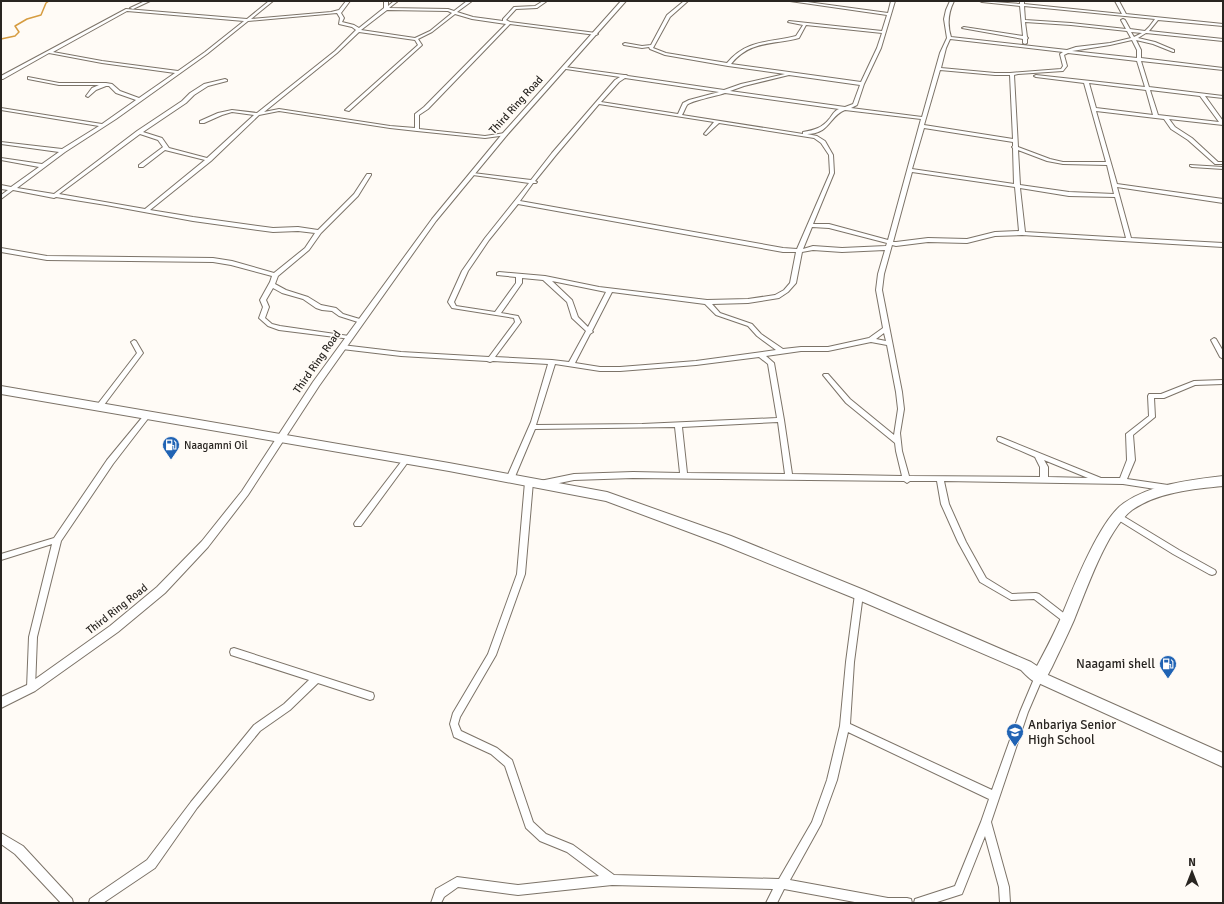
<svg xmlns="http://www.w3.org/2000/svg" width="1224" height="904" viewBox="0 0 1224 904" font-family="Signika,sans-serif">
	<rect width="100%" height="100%" fill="#fffbf6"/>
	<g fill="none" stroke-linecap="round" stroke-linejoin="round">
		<path stroke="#d69c40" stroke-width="1.5" d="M1,39L15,36L19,32L15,26L27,19L41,15L46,3L49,1"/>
		<defs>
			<path id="minor" d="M145,1H150L133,9L130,8Z
				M269,1H273L251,19L331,12L339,10L346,1H350L341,13L344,18L342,22L354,25L359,28L384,8V1H388V6L394,1H398L389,8L448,9L454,11L467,1H472L457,12L473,17L503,21V19L514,7L535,6L543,1H547L537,8L516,9L506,20L510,22L596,33L598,34L596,35L510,24L428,109L419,115V129L485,136L505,133H507V135L485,138L417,131L390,128L279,111L259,115L211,161L150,210L193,217L273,228L298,227L318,230L354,194L367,174H371V175L358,196L321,233L309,250L278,276L275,284L286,290L308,297L321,305L336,308L343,314L363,320L364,321L363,322L361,323L339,316L332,311L322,310L316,308L303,299L282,293L273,288L266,300L269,307L265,318L272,324L280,326L349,336L352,338L351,339L279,330L268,326L259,318L263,307L260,300L270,282L272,276L231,265L213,262L47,260L1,252V248L47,256L213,258L232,261L274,273L305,248L315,233L298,231L273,232L193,221L106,205L56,197L54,198L13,190L1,199V195L8,190L1,189V185L11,187L39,167L1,160V158L42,164L59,152L1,144V142L62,149L99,126L1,110V108L102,124L136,100L116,93L109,86H106L96,90L88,97L86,96L92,88L99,85H59L28,79V77L59,83H106L112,84L120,91L139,98L175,73L102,63L49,53L3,79H1V76L126,9L247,19ZM387,10L448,11L452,13L430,31L415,38L361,30ZM127,11L244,21L205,52L178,71L102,61L53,52ZM337,13L340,18L339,24L352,27L356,30L335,51L257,113L232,110L218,113L200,121V123H204L222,115L232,112L254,115L207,158L169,148L162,138L143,132L186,103L194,95L208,86L227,81V80L225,79L204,84L190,93L182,101L137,131L54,194L17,188L65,152L116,119L207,54L248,21ZM455,14L472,19L506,24L424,107L415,114V128L390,126L279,109L264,112L337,53L359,32L415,40L418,45L345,110L349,111L421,46L422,45L418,39L432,32ZM140,134L158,140L163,147L139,165V167H143L165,150L205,160L145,209L59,194Z
				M684,1H688L670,17L653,48L666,53L727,63C747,39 769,43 796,36L803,25L788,22L789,21L882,31L887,15L790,1H800L888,13L891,1H895L881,48L864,84L857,105L851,108L922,117L940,53L947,38L944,19L946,10L950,1H954C948,13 947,24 951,37L1067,50L1076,47L1110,43L1131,38L1127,31L1071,25L1025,22L1027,37L1028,38L1027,39V43L1025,44L1023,43V39L962,28L964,27L1023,36L1020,6L982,2L980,1L1020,4V1H1024V4L1122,14L1115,1H1119L1126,14L1223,24V26L1158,20L1149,31L1223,39V41L1146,33L1138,38L1155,42L1174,50V52H1173L1153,44L1136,40L1141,50V58L1223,68V70L1141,61L1149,87L1223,96V98L1205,96L1223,121V125L1169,119L1175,127L1192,138L1218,162H1223V164H1215L1188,140L1171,129L1164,119L1096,111L1117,184L1223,199V203L1117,187L1131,238L1223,243V247L1022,235L995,236L967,243L928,242L896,246L892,245L884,274L882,290L902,392L904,409L900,433L902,451L909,476L1040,477V467L1035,457L998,441L997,439L998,437H1000L1101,478H1120L1127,460L1126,434L1149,416L1148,396L1149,394H1161L1194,381L1223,380V384L1195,385L1164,398H1154L1155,417L1133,435L1135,460L1127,479L1168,485L1171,486L1172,488L1171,490L1168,491L1123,484L944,481L949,504L966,542L986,578L1012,594L1036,593L1039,594L1070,618L1071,620L1070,622L1067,623L1064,622L1034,599L1011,600L980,582L958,542L941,504L937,481H910L907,483L904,481L633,478L574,480L540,487L537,486L536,484L537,482L540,481L574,474L633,472L680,473L675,427L535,429L514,479L513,481H507L506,479L531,422L548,364L493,361L490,362L487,361L401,356L342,349L339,347L342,345L401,352L489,357L515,322L514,318L452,308L448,302L462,271L485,238L529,183L473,175L471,174L473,173L531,180L552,153L615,80L620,77L566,69L564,68L565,67L624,75H626L628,76L724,90L741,84L785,74L728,66L665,55L650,49L649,47L642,48L624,45L623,44L625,43L642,46L651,45L667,15ZM1024,6L1155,19L1149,27L1145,31L1130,29L1125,20L1123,19L1121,20L1126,29L1071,23L1025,20ZM806,25L882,33L877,48L861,82L731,64C750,40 774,45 799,38ZM1131,32L1142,33L1134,37ZM950,39L1063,52L1060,54L1063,66L1061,69L1010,73H995L941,68L946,48ZM1132,40L1137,50V58L1072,51L1110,45ZM1068,53L1137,61L1145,87L1036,75L1034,76L1036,77L1084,83L1106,162H1063L1050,159L1018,147L1014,75L1018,74L1063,71L1067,66L1064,55ZM940,70L995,75H1010L1013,139L924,125ZM789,75L860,85L853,104L845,107L730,91L744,86ZM625,78L719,92L689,100L683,103L678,114L601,102L619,82ZM1089,83L1146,90L1153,115L1096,108ZM1150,90L1200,96L1219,122L1158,115ZM725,93L839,109C834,111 833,114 830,118C822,128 815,130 803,132V134L682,115C684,112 685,108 687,105C690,101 717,96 725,93ZM599,104L714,122L704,134L706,135L719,123L814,138L821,143L829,155L830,173L797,249L783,248L520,201L533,183H536L537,182L535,181L556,155ZM845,110L921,119L888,240L829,224H813L834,173L833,155L825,141L817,136L807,134C830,134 829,116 845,110ZM924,128L1013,142V146L1012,147L1013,148L1014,184L912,169ZM1018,150L1047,161L1063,164L1107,165L1114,194L1069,192L1020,185ZM912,172L1015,187L1019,231L995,232L967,239L928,238L896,242H893ZM1020,188L1069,196L1115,197L1126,238L1025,232ZM518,204L783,252H796L790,283L784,290L775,295L748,299L707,300L599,287L545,276L499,272L497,273V275L516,277V283L495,312L456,306L454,302L468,271L489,240ZM812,227L829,228L887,243L886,246L842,248L813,246L803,249ZM813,250L842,252L885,250L878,274L876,290L883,328L869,338L828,347H801L783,349L761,334L752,324L720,313L712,304L748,303L779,298L788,292L796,283L802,252ZM522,278L543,280L567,302L572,318L586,331L569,362L552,360L495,357L521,322L518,316L501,313L522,283ZM552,281L606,292L588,327L578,317L572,300ZM612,292L705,304L716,315L748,326L757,336L776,350L696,361L620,367H600L575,363L590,334L593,332L592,331ZM884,333L886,341L876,339ZM871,342L887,345L896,392L898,409L894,435L850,399L828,374H824L823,375L846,403L895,443L896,451L902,476L792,474L784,420L774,363L766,356L801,351H828ZM759,357L768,364L777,418L642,424L536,425L555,364L600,371H620L696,365ZM778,422L785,474L687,473L682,427ZM1044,460L1088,478L1048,477V467Z
				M1190,165L1223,167V169L1192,167L1190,166Z
				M1214,338L1216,339L1223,351V359L1220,357L1211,340Z
				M134,340L136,341L143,353L101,409H97L96,407L97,405L137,353L131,342Z
				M145,414H147L150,416L113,464L61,541L37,637L35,688L34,691L31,692L28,691L27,688L29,637L52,544L1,560V554L54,538L107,460Z
				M406,457L408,458L410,460L408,462L361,526H355L354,524L355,522L404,458Z
				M529,479L532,480L533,482L525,574L496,655L460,717L458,724L461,731L497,748L512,760L533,822L546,834L573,845L614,875L779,879L812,822L827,780L840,726L846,662L855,594L856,592L859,591L862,592L863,594L854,662L850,724L992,790L1020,712L1036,674L1039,673L1042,674L1043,677L1028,712L991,822L1009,887L1010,903H1000L999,887L985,836L962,894L934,903H914L915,899L955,886L981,822L989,799L848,732L837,780L821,824L790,880L888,898H907L911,899L912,903H860L784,889L777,903H766L773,889L612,885L518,895L458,887L444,897L441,903H431L436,889L457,877L518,885L599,876L567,852L540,841L526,828L505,766L491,754L454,737L450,724L453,713L488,654L517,574L525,482L526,480Z
				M1118,513L1179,550L1215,570L1216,572L1215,574L1212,575L1209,574L1173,554L1115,518L1114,516L1115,514Z
				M234,648L370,692L373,693L374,696L373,699L370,700L318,683L290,710L260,731L197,808L155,868L103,903H89L90,899L147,860L191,802L254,725L284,704L309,680L231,655L230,652L231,649Z
				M1,833L23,846L72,899L73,903H61L15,854L1,844Z"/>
			<path id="tertiary" d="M621,1H626L507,135L436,221L319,386L248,495L208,547L165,593L118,632L35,691L1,708V697L27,685L110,626L157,587L202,541L242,491L313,382L432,219L503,133Z"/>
			<path id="primary" d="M1039,671L1223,753V767L1034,681L1032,677L1034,673Z"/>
			<path id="trunk" d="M1,386L449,463L607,492L731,536L864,590L1031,662L1037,666C1045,651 1053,636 1060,620C1072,591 1099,520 1124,503C1152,484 1190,480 1223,476V486C1193,489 1158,492 1132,510C1107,529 1086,591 1074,620C1067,636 1059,652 1052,667L1044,682C1034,685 1028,677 1021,670L854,598L721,544L606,501L449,471L1,394Z"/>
		</defs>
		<use href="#minor" stroke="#7c7368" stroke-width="2"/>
		<use href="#tertiary" stroke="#7c7368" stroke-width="2"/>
		<use href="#primary" stroke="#7c7368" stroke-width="2"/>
		<use href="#trunk" stroke="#7c7368" stroke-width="2"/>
		<use href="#minor" fill="#fff" fill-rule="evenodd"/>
		<use href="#tertiary" fill="#fff" fill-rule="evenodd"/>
		<use href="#primary" fill="#fff" fill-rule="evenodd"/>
		<use href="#trunk" fill="#fff" fill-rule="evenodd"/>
	</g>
	<defs>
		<symbol id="fuel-pin" viewBox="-11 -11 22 30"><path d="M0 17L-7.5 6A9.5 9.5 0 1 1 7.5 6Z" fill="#2063b4" stroke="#fffbf6"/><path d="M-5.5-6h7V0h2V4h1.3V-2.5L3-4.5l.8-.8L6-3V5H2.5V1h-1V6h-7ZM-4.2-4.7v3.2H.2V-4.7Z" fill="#fff"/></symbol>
		<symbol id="school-pin" viewBox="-11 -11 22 30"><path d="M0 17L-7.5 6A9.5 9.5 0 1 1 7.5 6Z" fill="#2063b4" stroke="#fffbf6"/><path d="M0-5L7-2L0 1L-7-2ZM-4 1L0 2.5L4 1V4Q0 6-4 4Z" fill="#fff"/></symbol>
	</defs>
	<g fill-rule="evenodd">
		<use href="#fuel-pin" x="161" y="435" width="20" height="27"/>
		<use href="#fuel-pin" x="1158" y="654" width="20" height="27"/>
		<use href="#school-pin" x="1005" y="722" width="20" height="27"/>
	</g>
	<g text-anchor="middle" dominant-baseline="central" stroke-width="3" stroke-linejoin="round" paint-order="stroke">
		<g font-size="11" fill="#292521" stroke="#fffbf6">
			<text transform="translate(516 105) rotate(-48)">Third Ring Road</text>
			<text transform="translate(317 362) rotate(-55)">Third Ring Road</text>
			<text transform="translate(117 609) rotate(-38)">Third Ring Road</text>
		</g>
		<g font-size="11" fill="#292521" stroke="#fffbf6" text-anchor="start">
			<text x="184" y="445">Naagamni Oil</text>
		</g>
		<g font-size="13" fill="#292521" stroke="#fffbf6" text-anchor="end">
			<text x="1155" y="664">Naagami shell</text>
			<text x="1028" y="725" text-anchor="start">Anbariya Senior<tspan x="1028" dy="15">High School</tspan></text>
		</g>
	</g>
	<rect width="1224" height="904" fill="none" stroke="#292521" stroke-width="4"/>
	<g transform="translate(1192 872)" stroke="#fffbf6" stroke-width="3" paint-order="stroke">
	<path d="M0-3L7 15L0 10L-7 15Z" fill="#292521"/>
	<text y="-6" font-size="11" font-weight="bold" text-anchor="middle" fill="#292521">N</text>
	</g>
</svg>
